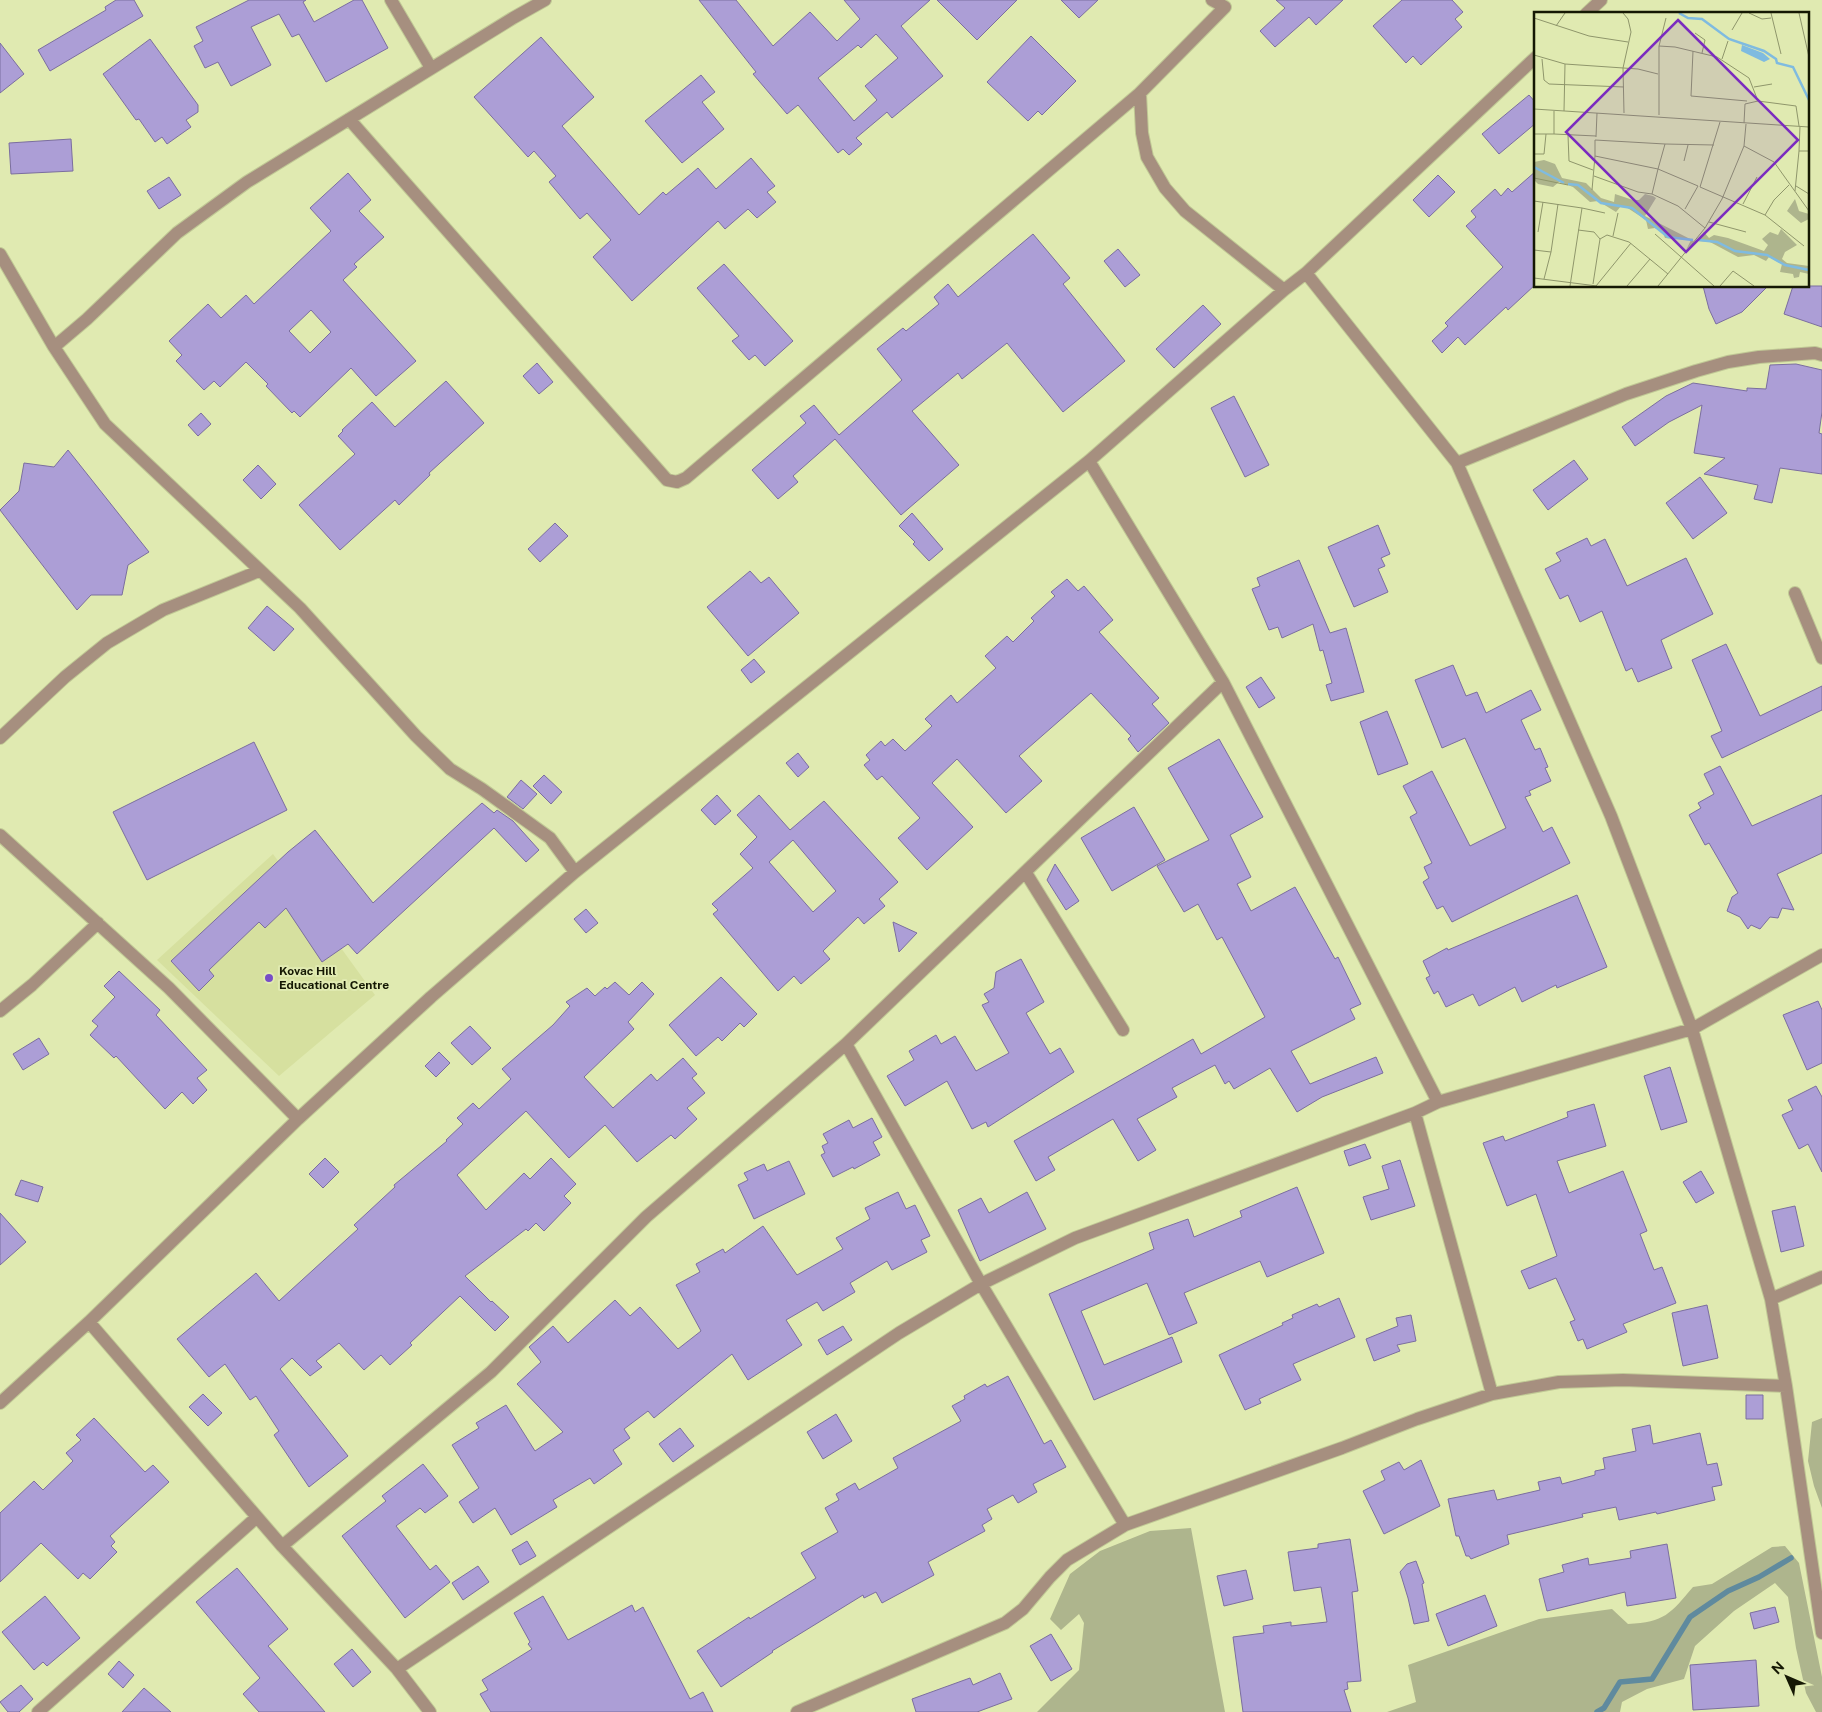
<svg xmlns="http://www.w3.org/2000/svg" width="1822" height="1712" viewBox="0 0 1822 1712" font-family="'Public Sans',sans-serif">
	<rect width="100%" height="100%" fill="#e0eab1"/>
	<path fill="#d6e09f" d="M273,854L375,995L279,1076L157,960Z"/>
	<path fill="#aeb58d" d="M1822,1418V1508L1814,1486L1808,1461L1812,1422Z
		M1191,1528L1225,1712H1037L1079,1670L1084,1623L1079,1614L1061,1630L1050,1619L1070,1574L1100,1551L1150,1531Z
		M1785,1546L1799,1563L1822,1677V1712H1816L1806,1693L1796,1648L1788,1597L1775,1583L1734,1611L1695,1646L1684,1679L1647,1689L1622,1702L1620,1712H1387L1416,1702L1408,1665L1539,1619L1612,1609L1628,1624C1665,1622 1670,1614 1693,1587L1712,1584L1772,1547Z"/>
	<g fill="none" stroke-linecap="round" stroke-linejoin="round">
		<path stroke="#5f8a9e" stroke-width="5.5" d="M1597,1712L1604,1708L1620,1682L1652,1679L1690,1617L1728,1591L1759,1577L1791,1558"/>
	</g>
	<path fill="#ac9ed6" stroke="#7b6e9f" fill-rule="evenodd" d="M116,0H134L143,16L50,71L38,50L106,10L105,7Z
		M249,0H306L303,2L314,22L354,0H362L388,48L326,82L299,34L292,37L279,14L251,27L271,65L231,86L218,62L205,68L194,46L203,41L196,27Z
		M699,0H736L773,46L810,12L837,41L860,19L844,0H930L901,26L943,76L892,118L887,112L856,138L862,144L849,155L843,149L838,153L798,105L787,114L753,74L756,72ZM876,34L898,58L865,86L877,100L854,121L818,78L858,45L861,48Z
		M937,0H1017L977,40Z
		M1061,0H1098L1079,18Z
		M1276,0H1343L1316,25L1309,17L1275,47L1260,31L1285,8Z
		M1402,0H1452L1463,12L1455,19L1462,27L1421,65L1413,56L1406,63L1373,26Z
		M1031,36L1076,81L1042,115L1038,111L1028,121L987,82Z
		M541,37L594,97L562,126L639,215L663,192L666,195L698,168L716,189L751,158L775,186L767,192L776,202L757,218L748,209L725,229L718,221L632,301L593,257L611,240L587,213L580,219L549,182L556,176L534,151L528,157L474,97Z
		M150,39L198,105V112L186,120L191,127L167,144L162,137L155,142L139,119L136,120L103,74Z
		M0,43L24,74L0,93Z
		M701,75L715,92L702,102L724,129L682,163L645,121Z
		M1529,95L1536,103V123L1499,154L1482,134Z
		M71,139L73,171L11,174L9,143Z
		M1536,171V284L1508,310L1506,307L1465,345L1458,337L1442,353L1432,341L1448,326L1445,323L1503,267L1466,226L1476,217L1471,211L1495,189L1501,196L1508,188L1512,192Z
		M348,173L371,200L359,211L384,237L354,264L357,267L343,280L416,361L376,396L351,368L300,417L294,411L292,413L266,386L268,384L246,362L220,387L214,381L204,390L176,361L182,355L169,341L208,304L221,318L246,295L254,304L331,231L310,208ZM311,310L331,332L310,353L289,331Z
		M1438,175L1455,192L1429,217L1413,200Z
		M169,177L181,195L159,209L147,191Z
		M1033,234L1070,278L1063,284L1125,361L1063,412L1007,343L962,379L958,373L912,411L959,465L901,515L835,439L793,476L798,482L778,499L752,470L806,423L800,416L814,405L839,435L902,380L877,349L903,328L906,331L939,304L934,297L948,284L958,297Z
		M1118,249L1140,275L1125,287L1104,261Z
		M724,264L793,341L765,366L755,355L749,360L732,341L739,336L697,288Z
		M1703,286H1768L1742,312L1716,324L1709,309Z
		M1793,286H1822V327L1784,314Z
		M1203,305L1221,324L1174,368L1156,349Z
		M537,363L553,382L539,394L523,376Z
		M1796,364L1822,370V412L1819,433L1822,434V474L1780,468L1772,503L1754,499L1758,485L1704,474L1725,458L1694,453L1702,405L1669,422L1635,446L1622,427L1666,396L1693,383L1747,391V388L1766,389L1770,365Z
		M446,381L484,423L429,473L430,475L399,505L395,500L340,550L299,505L355,454L338,436L343,431L342,430L372,402L395,427Z
		M1234,396L1269,465L1245,477L1211,408Z
		M201,413L211,424L198,436L188,425Z
		M68,450L149,552L128,565L122,595H91L77,610L0,510L19,491L24,463L54,467Z
		M1574,460L1588,479L1548,510L1533,490Z
		M258,465L276,484L261,499L243,480Z
		M1700,477L1727,513L1693,539L1666,503Z
		M912,513L943,549L929,561L913,544L915,542L899,526Z
		M555,523L568,536L540,562L528,549Z
		M1378,525L1390,554L1381,558L1385,566L1378,569L1388,592L1354,607L1328,547Z
		M1587,538L1591,546L1605,539L1627,586L1686,558L1713,614L1661,640L1672,668L1638,682L1632,668L1626,671L1602,611L1580,622L1568,595L1560,599L1545,569L1561,561L1556,553Z
		M1299,560L1330,633L1346,628L1364,692L1331,701L1326,685L1332,683L1323,650L1320,651L1313,624L1282,638L1278,627L1269,630L1252,589L1260,586L1257,578Z
		M750,571L761,583L769,577L799,613L748,656L707,607Z
		M1067,579L1078,591L1084,586L1113,620L1099,632L1159,698L1152,704L1169,723L1138,752L1128,739L1131,736L1091,693L1019,756L1042,781L1006,813L957,759L932,783L973,827L927,870L898,838L920,818L882,776L877,780L864,765L870,760L866,755L881,741L885,746L893,739L905,751L932,726L925,719L951,695L957,703L996,668L985,656L1007,636L1013,642L1034,621L1031,618L1055,596L1051,592Z
		M267,606L294,629L274,651L248,628Z
		M1726,644L1760,716L1822,686V710L1722,758L1711,736L1722,731L1692,660Z
		M754,659L765,672L751,683L741,670Z
		M1453,665L1466,696L1477,692L1486,713L1531,690L1541,710L1521,720L1535,750L1540,748L1548,767L1545,768L1551,781L1529,791L1531,795L1525,797L1543,832L1552,827L1570,863L1452,922L1443,906L1437,909L1423,882L1429,878L1424,867L1432,863L1410,817L1417,813L1403,786L1432,771L1470,846L1506,828L1465,738L1442,748L1415,680Z
		M1261,677L1275,698L1259,708L1246,687Z
		M1387,711L1408,764L1378,775L1360,722Z
		M1219,739L1263,817L1230,835L1251,877L1237,884L1251,911L1295,887L1335,959L1338,957L1361,1004L1350,1009L1355,1019L1291,1051L1310,1084L1376,1057L1383,1073L1322,1097L1297,1112L1270,1068L1234,1089L1229,1081L1225,1084L1215,1065L1172,1088L1177,1097L1137,1119L1156,1150L1138,1161L1113,1119L1048,1157L1055,1170L1036,1181L1014,1141L1193,1039L1201,1054L1265,1017L1222,937L1217,940L1198,904L1184,912L1157,866L1209,840L1168,768Z
		M254,742L287,810L147,880L113,812Z
		M798,753L809,767L798,777L786,763Z
		M1720,766L1752,826L1822,795V853L1777,874L1794,910L1782,908L1778,918L1770,917L1760,929L1751,925L1748,929L1740,917L1727,911L1732,897L1738,893L1709,843L1705,845L1689,815L1701,808L1698,803L1714,794L1704,774Z
		M544,775L562,792L551,804L533,786Z
		M521,780L537,794L523,809L507,797Z
		M717,795L731,811L715,825L701,810Z
		M759,795L790,830L824,801L898,882L879,899L885,906L864,924L858,917L823,951L830,959L801,984L794,976L778,991L713,914L718,910L712,904L753,868L740,854L757,837L737,815ZM793,840L836,891L813,912L769,862Z
		M482,803L494,813L497,810L513,821L539,850L526,862L494,828L357,954L348,944L322,962L286,908L265,928L259,922L209,970L214,976L199,991L171,961L288,852L315,830L373,903Z
		M1134,807L1165,860L1112,891L1081,838Z
		M1055,864L1079,901L1066,910L1047,880Z
		M1577,895L1607,967L1557,988L1556,985L1522,1002L1515,987L1479,1006L1473,994L1446,1007L1438,991L1434,994L1426,978L1430,976L1423,961L1447,948L1448,950Z
		M586,909L598,923L586,933L574,919Z
		M893,922L917,933L899,952Z
		M1021,959L1044,1002L1026,1013L1050,1054L1060,1048L1074,1072L988,1127L986,1122L972,1129L947,1081L905,1106L887,1076L914,1060L909,1051L936,1035L941,1044L955,1036L976,1071L1009,1053L982,1005L989,1002L984,994L994,988L996,972Z
		M119,971L160,1010L156,1015L207,1070L197,1078L207,1090L193,1104L182,1092L165,1109L116,1056L114,1058L90,1035L98,1026L92,1021L115,997L104,986Z
		M721,977L757,1014L744,1027L740,1023L722,1041L718,1037L696,1056L669,1025Z
		M615,982L629,995L642,982L654,994L628,1022L634,1029L584,1077L613,1108L651,1074L657,1081L683,1058L697,1074L692,1078L705,1093L687,1108L697,1119L675,1139L671,1135L637,1162L605,1125L569,1158L526,1111L457,1175L486,1210L524,1173L530,1179L551,1158L576,1184L564,1196L571,1203L544,1231L536,1223L528,1231L526,1229L465,1276L491,1302L492,1301L509,1317L495,1331L460,1296L410,1343L412,1345L390,1365L381,1355L364,1370L339,1343L316,1361L322,1367L310,1376L292,1358L280,1369L348,1456L309,1487L274,1435L279,1431L256,1396L250,1400L225,1364L209,1377L177,1339L256,1273L279,1301L358,1229L354,1225L395,1187L394,1185L447,1141L446,1140L463,1124L457,1118L473,1103L479,1109L511,1079L502,1069L553,1025L570,1006L566,1002L587,988L595,996L605,987L607,989Z
		M1818,1001L1822,1010V1063L1807,1070L1783,1015Z
		M470,1026L491,1048L472,1065L451,1043Z
		M39,1038L49,1054L23,1070L13,1054Z
		M439,1052L450,1063L436,1077L425,1066Z
		M1670,1067L1687,1122L1661,1130L1644,1076Z
		M1816,1086L1822,1097V1172L1808,1144L1799,1149L1782,1115L1793,1110L1788,1100Z
		M1594,1104L1606,1146L1557,1161L1569,1193L1623,1171L1647,1231L1640,1234L1654,1270L1662,1267L1676,1303L1623,1324L1627,1332L1587,1349L1583,1339L1578,1341L1570,1322L1575,1320L1556,1278L1529,1289L1521,1271L1557,1256L1536,1194L1507,1206L1483,1143L1503,1136L1505,1141L1568,1117L1567,1112Z
		M872,1118L882,1137L873,1142L880,1155L854,1169L853,1167L833,1177L821,1155L825,1153L822,1146L828,1143L823,1134L849,1120L853,1128Z
		M1365,1144L1371,1158L1349,1166L1344,1151Z
		M325,1158L339,1172L323,1188L309,1174Z
		M1400,1160L1415,1206L1371,1220L1363,1197L1389,1189L1382,1166Z
		M789,1161L805,1194L754,1219L738,1185L748,1180L744,1173L764,1164L767,1171Z
		M1701,1171L1714,1193L1696,1203L1683,1182Z
		M21,1180L43,1187L38,1202L15,1195Z
		M1297,1187L1324,1253L1267,1277L1260,1261L1184,1293L1197,1323L1169,1335L1147,1283L1081,1311L1104,1365L1172,1337L1182,1362L1094,1400L1049,1294L1154,1249L1149,1233L1188,1219L1194,1237L1242,1217L1240,1211Z
		M898,1192L906,1209L915,1205L930,1236L921,1240L927,1252L892,1270L887,1261L850,1283L855,1292L823,1311L817,1302L786,1320L802,1345L748,1380L732,1354L654,1418L648,1411L624,1429L630,1438L613,1450L622,1464L594,1484L590,1478L553,1500L557,1507L511,1535L495,1508L473,1523L459,1502L479,1488L452,1445L479,1428L476,1423L506,1405L535,1451L563,1432L517,1384L541,1362L529,1347L553,1326L568,1343L615,1300L630,1316L640,1307L678,1349L701,1331L676,1285L700,1272L696,1264L723,1249L725,1253L763,1226L797,1275L843,1249L836,1238L870,1219L865,1208Z
		M1027,1192L1046,1229L980,1261L958,1210L981,1198L989,1213Z
		M1795,1206L1804,1246L1781,1252L1772,1211Z
		M0,1213L26,1242L0,1265Z
		M1339,1298L1355,1337L1293,1364L1301,1380L1259,1399L1261,1403L1245,1410L1219,1355L1283,1325L1282,1323L1293,1318L1292,1315L1317,1304L1319,1307Z
		M1707,1305L1718,1358L1683,1366L1672,1313Z
		M1411,1315L1416,1341L1397,1345L1400,1351L1374,1361L1366,1339L1398,1326L1396,1318Z
		M843,1326L852,1340L827,1355L818,1340Z
		M1008,1376L1044,1444L1051,1440L1066,1467L1033,1484L1037,1492L1018,1503L1013,1495L987,1509L992,1519L982,1525L985,1531L928,1562L934,1575L882,1603L876,1592L864,1598L863,1595L772,1651L773,1652L721,1687L697,1651L749,1617L750,1619L816,1578L801,1553L838,1532L825,1508L839,1500L836,1494L855,1483L859,1490L898,1468L893,1458L961,1421L952,1406L965,1399L964,1396L985,1384L987,1387Z
		M203,1394L222,1413L208,1426L189,1407Z
		M1746,1395H1763V1419H1746Z
		M836,1414L852,1441L823,1459L807,1432Z
		M94,1418L145,1472L153,1465L169,1482L110,1536L115,1542L111,1546L117,1552L90,1579L83,1573L78,1579L41,1543L0,1582V1513L34,1481L43,1490L73,1461L66,1453L81,1440L76,1435Z
		M1650,1425L1653,1444L1700,1433L1707,1465L1717,1463L1722,1485L1712,1487L1715,1500L1657,1514L1656,1512L1619,1520L1616,1507L1582,1514L1583,1517L1507,1535L1509,1544L1471,1559L1469,1556H1466L1459,1536H1456L1448,1499L1494,1490L1497,1500L1540,1490L1538,1482L1560,1477L1562,1484L1595,1475V1471L1605,1469L1603,1458L1636,1451L1632,1429Z
		M680,1428L694,1446L673,1462L659,1444Z
		M1421,1460L1440,1506L1384,1534L1363,1491L1385,1480L1381,1471L1399,1462L1404,1470Z
		M423,1464L448,1496L425,1513L420,1508L396,1526L430,1570L436,1565L450,1582L405,1618L342,1536L386,1501L382,1496Z
		M1350,1539L1358,1591L1352,1592L1361,1681L1347,1682L1348,1689L1344,1690L1351,1712H1243L1233,1637L1264,1633L1263,1626L1291,1622V1626L1327,1622L1321,1587L1294,1591L1288,1552L1318,1548V1544Z
		M527,1541L536,1556L520,1565L512,1550Z
		M1667,1544L1676,1598L1627,1606L1625,1592L1547,1611L1539,1579L1564,1572L1562,1565L1588,1558L1589,1565L1631,1558L1630,1551Z
		M1416,1561L1424,1583L1422,1584L1429,1621L1414,1624L1408,1598L1400,1572L1407,1564Z
		M478,1566L489,1582L463,1600L452,1583Z
		M237,1568L288,1629L268,1646L325,1712H259L243,1694L260,1678L196,1602Z
		M1246,1570L1253,1599L1224,1606L1217,1576Z
		M1485,1595L1497,1626L1448,1646L1436,1614Z
		M45,1596L80,1638L47,1666L43,1662L34,1670L2,1632Z
		M543,1596L568,1640L632,1605L635,1612L643,1607L690,1699L703,1692L713,1712H491L480,1694L488,1690L482,1680L532,1649L528,1644L530,1642L514,1613Z
		M1775,1607L1779,1622L1754,1629L1750,1613Z
		M1051,1634L1072,1669L1051,1681L1030,1646Z
		M352,1649L371,1672L353,1687L334,1664Z
		M1756,1660L1759,1706L1693,1710L1690,1665Z
		M119,1661L134,1675L123,1688L108,1674Z
		M1000,1673L1012,1699L977,1712H916L912,1699L970,1678L973,1685Z
		M21,1685L33,1699L19,1712H8L0,1702Z
		M144,1688L171,1712H122Z"/>
	<g fill="none" stroke-linecap="round" stroke-linejoin="round">
		<defs>
			<path id="minor" d="M391,0L431,68
				M545,0L513,18L247,182L177,233L87,319L54,347L105,424L300,608L416,736L450,769L482,789L550,838L575,872
				M1212,0L1225,7L1140,93L1142,133L1147,157L1165,188L1185,211L1284,290
				M1586,14L1601,0
				M349,119L667,480L677,482L686,478L1140,93
				M0,254L54,347
				M1306,273L1457,463L1611,816L1692,1029L1771,1299L1786,1386L1822,1633
				M1089,461L1223,682L1438,1102L1692,1029L1822,955
				M1457,463L1626,394L1696,371L1728,362L1759,357L1815,353L1822,355
				M1795,593L1822,658
				M1223,682L846,1044L981,1284L1075,1238L1415,1113L1492,1394
				M0,738L65,677L107,643L163,610L259,571
				M0,835L169,988L298,1119
				M1026,873L1123,1030
				M0,1011L32,985L98,923
				M846,1044L646,1217L491,1372L282,1546L397,1669L899,1333L981,1284L1125,1525
				M1415,1113L1438,1102
				M1771,1299L1822,1277
				M89,1322L282,1546
				M0,1403L89,1322L298,1119L431,997L575,872L1089,461L1284,290L1306,273L1536,57
				M397,1669L430,1712
				M38,1712L257,1517
				M797,1712L1005,1623L1023,1609L1050,1577L1067,1560L1125,1525L1342,1448L1417,1419L1492,1394L1559,1382L1623,1380L1786,1386"/>
		</defs>
		<use href="#minor" stroke="#c0c895" stroke-width="14"/>
		<use href="#minor" stroke="#a68f7f" stroke-width="12"/>
	</g>
	<circle fill="#774dc6" stroke="#e0eab1" stroke-width="2" cx="269" cy="978" r="5"/>
	<g text-anchor="middle" dominant-baseline="central" stroke-width="4" stroke-linejoin="round" paint-order="stroke">
		<g font-size="12" font-weight="bold" fill="#151803" stroke="#e0eab1" text-anchor="start">
			<text x="279" y="971">Kovac Hill<tspan x="279" dy="14">Educational Centre</tspan></text>
		</g>
	</g>
	<g transform="translate(1534 12)">
		<rect width="275" height="275" fill="#e0eab1"/>
		<path d="M10,148L21,152L28,166L52,171L67,186L80,190L81,182L99,188H105L111,182L119,184L122,186L111,204L160,229L152,238L157,228L131,226L129,221L121,216L114,217L112,208L92,195L87,194L82,200L64,189L56,190L39,175L25,170L19,175L4,172L0,168V150ZM261,187L265,199L275,202V207L267,211L253,199ZM247,217L263,233L251,240L248,247L253,251L275,254V262L266,260L265,265L260,266L259,262L246,260L248,252L235,245L232,249L220,243L204,245L176,230L164,229L170,220L175,226L180,223L194,226L230,239L234,233L228,227L236,220L244,223Z" fill="#aeb58d"/>
		<path d="M208,33L229,41L236,47L230,50L207,39Z" fill="#7fbbe0"/>
		<path fill="none" stroke="#7fbbe0" stroke-width="2.5" d="M145,1L154,6L168,7L195,27L230,39L242,47L243,51L259,55L275,88M0,155L30,171M34,172L44,173L67,191L98,196L134,225L159,228M165,228L183,230L201,239L233,243L251,253L275,258"/>
		<path fill="none" stroke="#8f966b" stroke-width="1" d="M89,1L94,7L97,20L89,56L90,101M215,1L228,7L237,6M237,1L247,42M265,1L275,45M0,6L55,24L94,30M22,14L31,1M198,18L208,1M161,21L171,28L168,41M125,34L132,6M159,39L157,84L213,89M0,43L31,52L104,57L124,62M8,47L10,68L15,72L90,75M188,47L194,29M220,75L238,72M224,89L262,94L265,114M0,97L275,115M20,99V122L62,124M30,99L31,52M125,103V34L141,35L183,45L215,66L224,89L211,92L210,111M186,110L166,175L231,203L240,188L255,173M0,122H20M34,123L35,149L59,158M62,125L63,101M210,134L240,150L275,199M265,139L266,114M0,142H10L12,122M150,149L154,133M60,164L104,180L118,182L144,194L171,216M0,166L34,173M262,174L275,182M58,178L61,144M261,179L265,139H275M118,182L124,157L61,144V128L131,132M0,189L48,196L36,274M209,192L223,165M48,196L71,201M151,197L164,174L124,157L131,132L180,133M231,203L270,234M175,210L212,220M44,218L60,220L66,227L59,272M4,220L9,190M121,222L180,274M79,224L84,201M66,227L73,223L95,230L134,262M0,238L17,240L24,192M0,266L63,274M10,267L17,240M62,274L97,231M93,274L116,247M124,274L171,216L188,187L210,134L212,112M186,274L199,259L220,274"/>
		<path fill="#7b2cbf" fill-opacity="0.15" stroke="#7b2cbf" stroke-width="2.5" d="M144,8L264,128L152,240L32,120Z"/>
		<rect width="275" height="275" fill="none" stroke="#151803" stroke-width="2.5"/>
	</g>
	<g transform="translate(1787 1677) rotate(315)" stroke="#e0eab1" stroke-width="4" paint-order="stroke">
	<path d="M0-4L9 19L0 12L-9 19Z" fill="#151803"/>
	<text y="-8" font-size="14" font-weight="bold" text-anchor="middle" fill="#151803">N</text>
	</g>
</svg>
